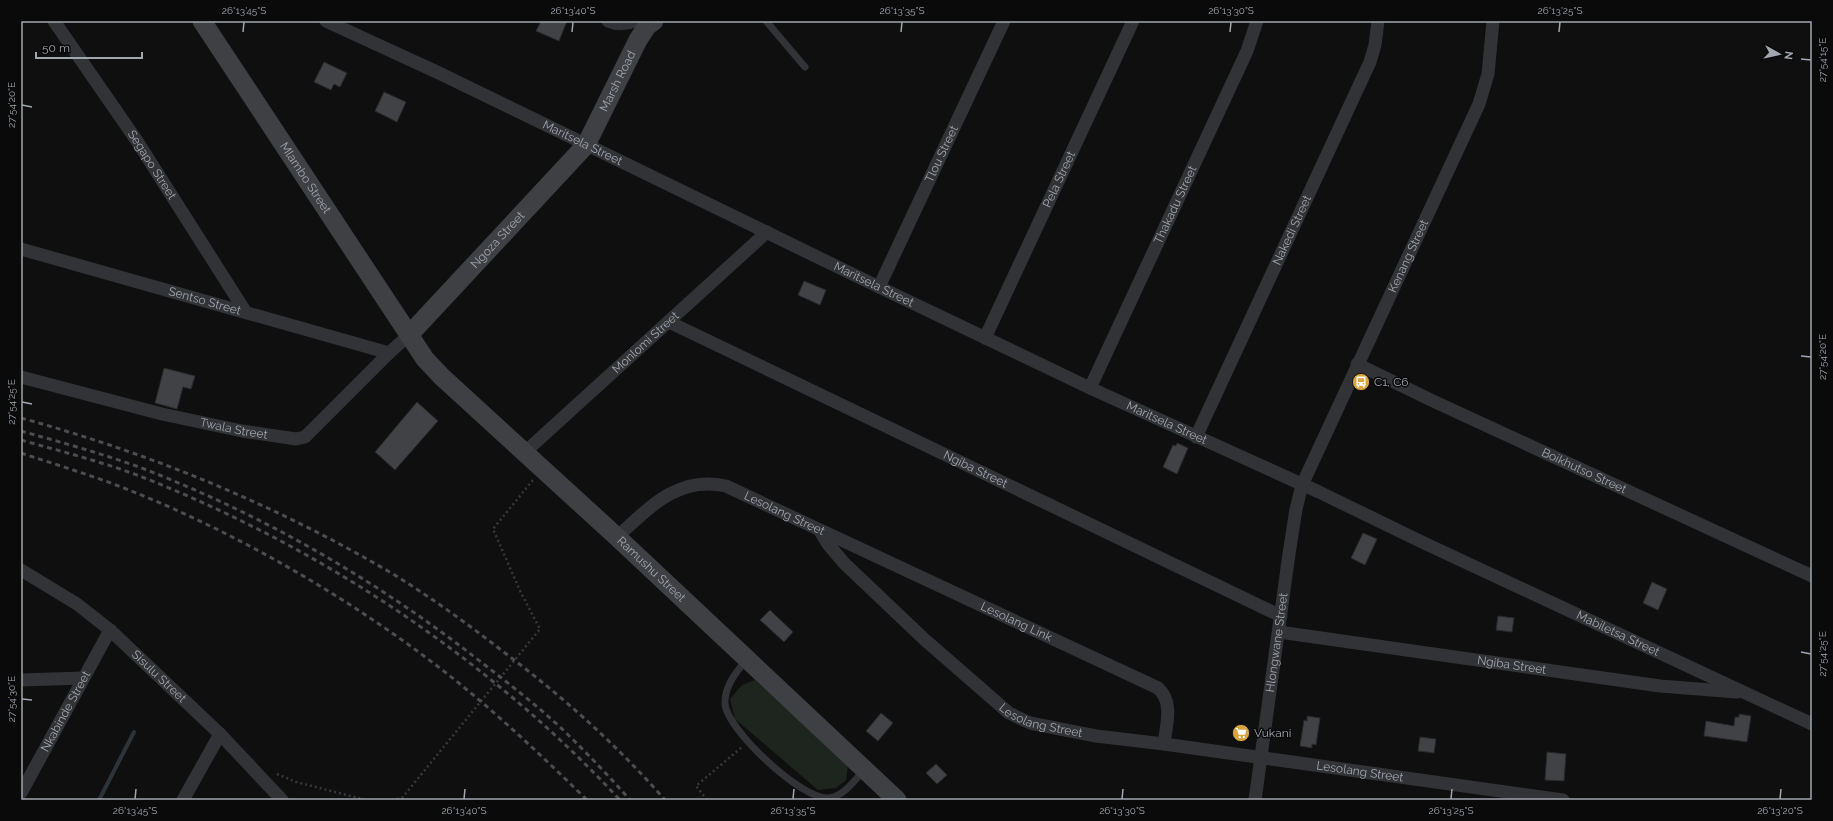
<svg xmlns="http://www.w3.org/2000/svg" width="1833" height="821" viewBox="0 0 1833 821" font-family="Raleway,sans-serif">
	<rect width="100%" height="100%" fill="#0f0f10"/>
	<path fill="#1e241e" d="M755,680L848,765L846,780L836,788L818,790L735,719L730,699L742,685Z"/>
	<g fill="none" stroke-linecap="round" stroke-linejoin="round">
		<path stroke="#2c3339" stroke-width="4" d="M99,800L134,732"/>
	</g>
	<path fill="#414245" stroke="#29292c" d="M541,21H567L559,41L536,31Z
		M324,62L347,73L340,87L334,84L331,90L314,82Z
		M384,92L406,102L397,122L375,111Z
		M804,281L826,290L820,305L798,295Z
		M164,368L195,376L191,389L183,387L177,409L155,403Z
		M417,402L438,421L395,470L375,452Z
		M1177,443L1188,448L1177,474L1163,467L1173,445L1176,446Z
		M1363,533L1377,539L1365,565L1351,558Z
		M1652,582L1667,589L1658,610L1643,603Z
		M770,610L793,632L784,642L760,620Z
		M1498,616L1514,618L1512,632L1496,630Z
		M881,713L893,723L878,741L866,731Z
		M1739,714L1751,716L1747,742L1704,736L1706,721L1734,726L1735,717H1739Z
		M1307,716L1320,718L1316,745L1312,744V748L1300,746L1304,720L1307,721Z
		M1420,737L1436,739L1434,753L1418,751Z
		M1547,752L1566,754L1564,781L1545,780Z
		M936,764L947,775L937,784L926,773Z"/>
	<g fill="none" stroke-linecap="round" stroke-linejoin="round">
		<path stroke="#37383b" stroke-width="2.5" stroke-dasharray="2 3" stroke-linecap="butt" d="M277,774L296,782L366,800
			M392,800L402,798L540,629L521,593L493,529L533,480
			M707,800L696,786L742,747"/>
		<path stroke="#323336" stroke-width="7" d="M766,21L805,67
			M747,659C736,672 724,687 725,704C727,730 803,801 829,798C844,796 855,780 864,770"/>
		<g stroke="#323336" stroke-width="13">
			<path id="s1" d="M54,21L137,141L245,311"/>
			<path id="s2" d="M326,21L439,73L879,287L1090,388L1319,492L1424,543L1812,724"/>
			<path d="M608,21C617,25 625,25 635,21"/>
			<path id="s3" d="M21,249L389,353"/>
			<path id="s4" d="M879,287L1004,21"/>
			<path id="s5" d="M669,322L1281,616"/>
			<path id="s6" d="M985,338L1133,21"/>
			<path id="s7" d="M1357,364L1433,401L1812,576"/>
			<path id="s8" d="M21,377L162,414L242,431L296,439L305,437L389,353L409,335"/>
			<path id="s9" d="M1090,388L1247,51L1257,21"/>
			<path id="s10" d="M1196,437L1370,62L1375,45L1378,21"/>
			<path id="s11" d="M525,452L767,232"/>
			<path id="s12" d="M820,531L828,544L844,563L924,639L1009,713L1030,723L1096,736L1164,744L1563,800"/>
			<path id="s13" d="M617,537C649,508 678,475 726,486L1158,688C1174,702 1166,726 1164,744"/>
			<path id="s14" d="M21,570L77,604L110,630L220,734L282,800"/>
			<path id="s15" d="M1279,632L1660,686L1737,692"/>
			<path d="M21,680L83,678"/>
			<path id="s16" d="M21,793L110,630"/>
			<path d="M183,800L220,734"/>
			<path id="s17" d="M1255,800L1289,554L1296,509L1302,485L1479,104L1488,74L1493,21"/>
		</g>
		<g stroke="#3f4044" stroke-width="19">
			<path id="s18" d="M202,21L425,359L442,377L617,537L897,800"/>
			<path id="s19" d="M409,335L586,145L638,40L647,26L654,21"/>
		</g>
		<path stroke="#4c4d51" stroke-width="3" stroke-dasharray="5 4" stroke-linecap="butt" d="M21,418C152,454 276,505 393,574C432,598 469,625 505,653C563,697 617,745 665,800
			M21,431C60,442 100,453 139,467C262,514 378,581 481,662C508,683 535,704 560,727C584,750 608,775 630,800
			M21,440C60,451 99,461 137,475C319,546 487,657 620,800
			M21,453C57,465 94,476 129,490C242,535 360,604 455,680C501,717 544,758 587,800"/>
	</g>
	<path fill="none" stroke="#a2a6af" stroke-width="1.5" d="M243,32L244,22M572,32L573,22M901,32L902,22M1230,32L1231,22M1559,32L1560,22M1801,59L1811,60M22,105L32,107M1801,356L1811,357M22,402L32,404M1801,652L1811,654M22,699L32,700M135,799L136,789M464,799L465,789M793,799L794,789M1122,799L1123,789M1451,799L1452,789M1780,799L1781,789"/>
	<defs>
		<symbol id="bus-disc" viewBox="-11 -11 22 22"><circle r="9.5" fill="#d9a33e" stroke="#0a0a0b"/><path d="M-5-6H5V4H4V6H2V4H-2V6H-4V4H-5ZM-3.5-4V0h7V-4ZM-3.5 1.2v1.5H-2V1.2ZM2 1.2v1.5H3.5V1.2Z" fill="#fff"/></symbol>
		<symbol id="supermarket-disc" viewBox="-11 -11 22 22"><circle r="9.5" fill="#d9a33e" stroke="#0a0a0b"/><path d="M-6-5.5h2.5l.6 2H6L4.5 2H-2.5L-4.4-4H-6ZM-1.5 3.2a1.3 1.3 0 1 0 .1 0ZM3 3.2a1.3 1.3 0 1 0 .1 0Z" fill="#fff"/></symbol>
	</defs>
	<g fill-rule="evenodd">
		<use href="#bus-disc" x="1351" y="372" width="20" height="20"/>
		<use href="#supermarket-disc" x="1231" y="723" width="20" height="20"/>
	</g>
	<g text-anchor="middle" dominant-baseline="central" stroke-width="3" stroke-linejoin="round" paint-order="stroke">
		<g font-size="12" fill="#a2a6af" stroke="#0a0a0b">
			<text stroke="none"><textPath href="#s19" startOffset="331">Marsh Road</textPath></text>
			<text stroke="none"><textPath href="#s2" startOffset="284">Maritsela Street</textPath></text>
			<text stroke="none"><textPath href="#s4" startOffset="147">Tlou Street</textPath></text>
			<text stroke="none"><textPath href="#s1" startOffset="174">Segapo Street</textPath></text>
			<text stroke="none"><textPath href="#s18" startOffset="188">Mlambo Street</textPath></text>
			<text stroke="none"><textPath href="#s6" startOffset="175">Pela Street</textPath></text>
			<text stroke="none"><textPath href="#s9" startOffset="202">Thakadu Street</textPath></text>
			<text stroke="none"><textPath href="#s10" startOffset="228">Nakedi Street</textPath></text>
			<text stroke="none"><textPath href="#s19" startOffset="130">Ngoza Street</textPath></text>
			<text stroke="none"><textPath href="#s17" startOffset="571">Kenang Street</textPath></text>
			<text stroke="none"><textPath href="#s2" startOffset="608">Maritsela Street</textPath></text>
			<text stroke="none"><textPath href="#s3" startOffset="191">Sentso Street</textPath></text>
			<text stroke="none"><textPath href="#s11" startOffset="163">Monlomi Street</textPath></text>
			<text stroke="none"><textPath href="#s2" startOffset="932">Maritsela Street</textPath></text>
			<text stroke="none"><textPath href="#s8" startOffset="219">Twala Street</textPath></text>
			<text stroke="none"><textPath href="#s5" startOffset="340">Ngiba Street</textPath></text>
			<text stroke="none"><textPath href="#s7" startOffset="251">Boikhutso Street</textPath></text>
			<text stroke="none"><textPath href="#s13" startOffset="191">Lesolang Street</textPath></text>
			<text stroke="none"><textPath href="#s18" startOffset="714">Ramushu Street</textPath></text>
			<text stroke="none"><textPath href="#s13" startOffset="447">Lesolang Link</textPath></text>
			<text stroke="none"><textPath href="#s2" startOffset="1430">Mabiletsa Street</textPath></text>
			<text stroke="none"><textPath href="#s17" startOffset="159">Hlongwane Street</textPath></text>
			<text stroke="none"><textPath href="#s15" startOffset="235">Ngiba Street</textPath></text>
			<text stroke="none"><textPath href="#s14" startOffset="175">Sisulu Street</textPath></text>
			<text stroke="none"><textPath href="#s16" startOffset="93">Nkabinde Street</textPath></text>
			<text stroke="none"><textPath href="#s12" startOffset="296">Lesolang Street</textPath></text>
			<text stroke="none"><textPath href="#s12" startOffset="620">Lesolang Street</textPath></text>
		</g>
		<g font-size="12" fill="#a2a6af" stroke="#0a0a0b" text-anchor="start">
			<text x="1374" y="382">C1, C6</text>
			<text x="1254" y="733">Vukani</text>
		</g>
	</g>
	<rect width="1833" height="821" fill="none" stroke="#0a0a0b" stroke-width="44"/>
	<g transform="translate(1779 54) rotate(98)" stroke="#0a0a0b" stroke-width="3" paint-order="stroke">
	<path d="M0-3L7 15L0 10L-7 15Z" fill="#a2a6af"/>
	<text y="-6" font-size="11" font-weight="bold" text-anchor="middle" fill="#a2a6af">N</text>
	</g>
	<path d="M36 52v6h106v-6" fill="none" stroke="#a2a6af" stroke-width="2"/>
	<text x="42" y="52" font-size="12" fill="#a2a6af" stroke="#0a0a0b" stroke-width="3" paint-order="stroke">50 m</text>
	<rect x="22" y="22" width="1789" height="777" fill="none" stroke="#a2a6af" stroke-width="1.5"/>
	<g font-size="10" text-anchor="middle" fill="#a2a6af">
		<text x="244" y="14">26°13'45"S</text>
		<text x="573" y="14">26°13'40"S</text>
		<text x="902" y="14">26°13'35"S</text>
		<text x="1231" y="14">26°13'30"S</text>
		<text x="1560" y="14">26°13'25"S</text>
		<text transform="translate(1822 60) rotate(-90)" y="4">27°54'15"E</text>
		<text transform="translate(11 105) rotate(-90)" y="4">27°54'20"E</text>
		<text transform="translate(1822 357) rotate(-90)" y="4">27°54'20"E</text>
		<text transform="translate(11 402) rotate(-90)" y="4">27°54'25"E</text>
		<text transform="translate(1822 654) rotate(-90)" y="4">27°54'25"E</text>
		<text transform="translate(11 699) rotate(-90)" y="4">27°54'30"E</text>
		<text x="135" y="814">26°13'45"S</text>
		<text x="464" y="814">26°13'40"S</text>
		<text x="793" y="814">26°13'35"S</text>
		<text x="1122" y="814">26°13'30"S</text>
		<text x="1451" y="814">26°13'25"S</text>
		<text x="1780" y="814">26°13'20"S</text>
	</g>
</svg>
